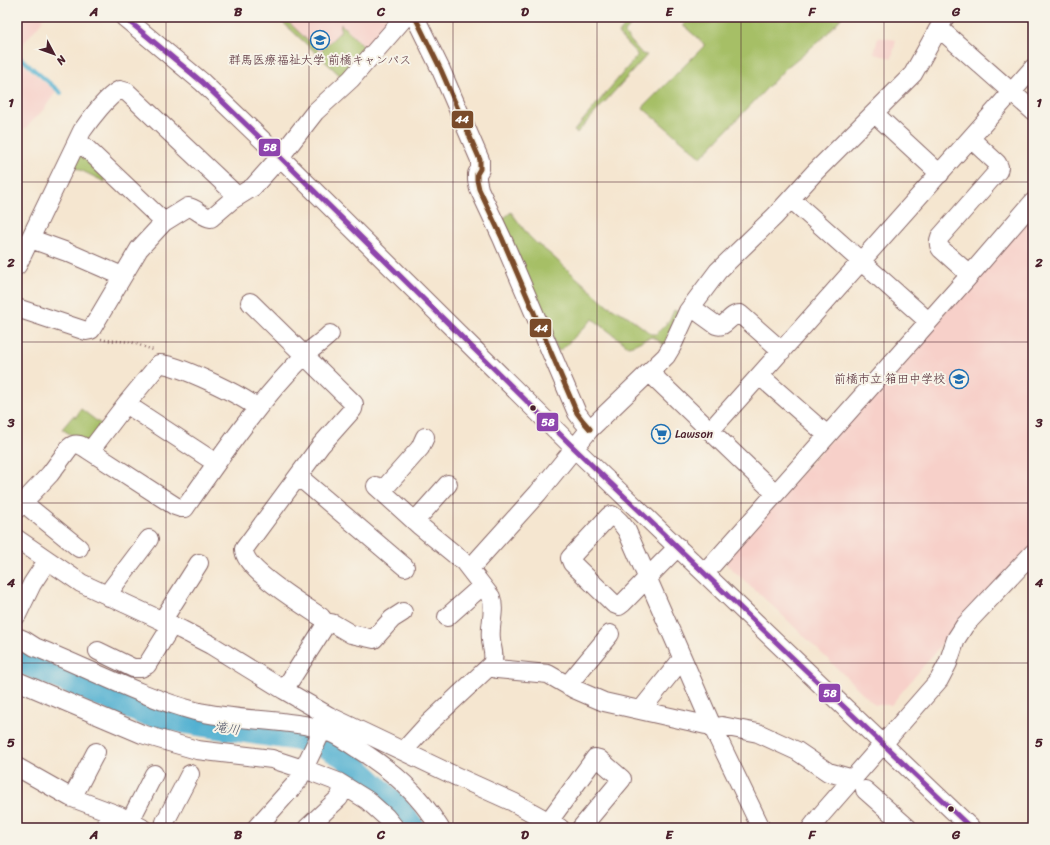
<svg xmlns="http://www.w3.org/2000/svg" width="1050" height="845" viewBox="0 0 1050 845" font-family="Sriracha,'Klee One',sans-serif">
	<rect width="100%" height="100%" fill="#f7f3e8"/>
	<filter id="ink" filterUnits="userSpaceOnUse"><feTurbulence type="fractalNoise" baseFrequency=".025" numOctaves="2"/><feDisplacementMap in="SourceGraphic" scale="8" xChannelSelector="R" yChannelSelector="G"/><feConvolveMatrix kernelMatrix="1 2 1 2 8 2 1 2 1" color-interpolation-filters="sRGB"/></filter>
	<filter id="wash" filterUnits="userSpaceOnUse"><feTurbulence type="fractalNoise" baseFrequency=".012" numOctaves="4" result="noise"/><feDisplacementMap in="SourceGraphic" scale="16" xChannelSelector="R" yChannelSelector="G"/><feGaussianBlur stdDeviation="0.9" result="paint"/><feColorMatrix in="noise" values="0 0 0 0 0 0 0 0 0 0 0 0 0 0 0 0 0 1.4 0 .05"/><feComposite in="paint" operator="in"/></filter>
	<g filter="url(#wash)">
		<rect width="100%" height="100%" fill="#f5e6d0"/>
		<path fill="#f7d0c9" d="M17,17H43L42,21L17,51Z
			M283,17H395L366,49L341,24L340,32L320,52Z
			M878,37L896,40L892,58L874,54Z
			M17,59L56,92L44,109L26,128L17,132Z
			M1033,213V545L960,622L891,705H875L776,609L726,564V558Z"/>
		<path fill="#a6bf66" stroke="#786f48" d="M277,17H283L320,52L340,32L341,24L366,49L344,79Z
			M632,17H638L625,32V34L642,54L647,55L577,133L574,131L637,56V54L618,34Z
			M689,17H842L825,36L786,68L701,157L644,109L643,107L704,46V44L683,25Z
			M81,151L105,177V182L68,164Z
			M511,212L528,235L536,243L549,253L607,305L629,317L651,334H656L670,320L674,310L678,312L664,345L653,337C644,338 637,345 628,346L593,319L562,349L558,351L503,219Z
			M81,409L102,425L90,441L82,442L62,429L73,416L76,417Z"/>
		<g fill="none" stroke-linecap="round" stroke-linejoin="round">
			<path stroke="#53b1d1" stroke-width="4" d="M17,55L61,93"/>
			<path stroke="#53b1d1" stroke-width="23" d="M17,661L144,714L188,723L301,740L324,746L342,756L359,769L395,803L414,828"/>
		</g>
	</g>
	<g filter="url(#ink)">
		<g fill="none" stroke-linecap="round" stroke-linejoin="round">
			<defs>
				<path id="minor" d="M124,17L202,82L280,157L574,448L774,640L971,828
					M415,17L441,70L480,160V169L477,174V180L479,189L502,238L577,413L583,421L590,429
					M939,28L1033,111
					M874,113L940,174
					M77,142L84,146L164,222
					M791,199L928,321
					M31,239L67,252L122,276
					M17,266L82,131C89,121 109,94 120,90L127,92L233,192L237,197
					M970,275L941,249C938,245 938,242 940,237L998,171L999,167L997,163L971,139
					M250,302L354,404L353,409L321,445L244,549C243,569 305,606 321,617L325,622L323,629L284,690
					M691,307L716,325C726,329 729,314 740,314L782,351
					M17,308L86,331L91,330L139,249L164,222L188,207C197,208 202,217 211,218L232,200L253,187L280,157L315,112L351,79L405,17
					M649,372L775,493
					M760,376L827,435
					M126,404L216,463
					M710,431L1033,68
					M90,451L126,404L159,364C174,362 245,397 257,408
					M298,476L405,567
					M376,486L420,526L464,562L491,597C496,611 489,625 491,639C491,648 496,654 492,664L428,724L408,746L405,752
					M382,491L420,448L425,437
					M24,502L31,509L79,548
					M17,509L50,474L70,447C77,441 84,447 90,451L175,506L181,508H185C222,455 259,401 304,356C312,348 322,342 330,334
					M415,521L448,484
					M17,539L81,583L182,630L211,645L284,690L329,716L451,774L513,802L560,828
					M678,547C659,565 641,585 623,603L619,606L614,604L572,563L570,558L609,516L612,515C618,519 623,525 627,531L712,726L761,828
					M469,568L474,564L538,493L590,429L666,356L672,346L688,311L718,271L775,216L815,172L913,74L945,17
					M705,573L970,275L1033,202
					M109,597L112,588L149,539
					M17,615L32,584L47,561
					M447,617L482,586
					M162,621L199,563
					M324,625L331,623L334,624L351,634L374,639L392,619L403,612
					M17,637L24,640L35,647C88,668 139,696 195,711C232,720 272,719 309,726C328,729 343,739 358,749C393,771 418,793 440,828
					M98,651L133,668H141L147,665L172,625
					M490,666L497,669L548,674L574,689L604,702L706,725L717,727L722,726L758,733L797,751L828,772L853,779
					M17,681L142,734L169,742L197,750L272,759L312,772L338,782L367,800L386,817L395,828
					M568,686L571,681L610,634
					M641,710L682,659
					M17,767L70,797L118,815L142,828
					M865,790L908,828
					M72,798L96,752
					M130,821L154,774
					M549,821L595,758L599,759L622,779L581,828
					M104,828L112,813
					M164,828L165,822L190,774
					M256,828L298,781L327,720
					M307,828L339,798L344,786
					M811,828L821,815L939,680L948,663L956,639L965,625L1033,553"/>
			</defs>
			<use href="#minor" stroke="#866565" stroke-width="20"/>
			<path stroke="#866565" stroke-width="2.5" stroke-dasharray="1 3" stroke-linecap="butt" d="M101,339L105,340L131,342L153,350"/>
			<use href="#minor" stroke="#fff" stroke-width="18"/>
			<defs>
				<path id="bus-1" d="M124,17L202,82L280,157L574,448L774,640L971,828"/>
				<path id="bus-2" d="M415,17L441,70L480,160V169L477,174V180L479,189L502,238L577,413L583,421L590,429"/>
			</defs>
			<use href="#bus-1" stroke="#f7f3e8" stroke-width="8"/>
			<use href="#bus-2" stroke="#f7f3e8" stroke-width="8"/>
			<use href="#bus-1" stroke="#8e44ad" stroke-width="5"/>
			<use href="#bus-2" stroke="#7a4b2a" stroke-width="5"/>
		</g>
	</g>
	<path fill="none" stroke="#4a1f2b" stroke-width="1" stroke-opacity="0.55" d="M166,17V828M309,17V828M453,17V828M597,17V828M741,17V828M884,17V828M17,182H1033M17,342H1033M17,503H1033M17,663H1033"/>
	<defs>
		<symbol id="university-ring" viewBox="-11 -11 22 22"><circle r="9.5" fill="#f7f3e8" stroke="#1f6fb2" stroke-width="1.5"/><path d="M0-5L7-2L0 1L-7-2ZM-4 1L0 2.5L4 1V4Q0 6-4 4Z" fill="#1f6fb2"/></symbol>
		<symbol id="school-ring" viewBox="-11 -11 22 22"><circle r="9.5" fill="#f7f3e8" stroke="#1f6fb2" stroke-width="1.5"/><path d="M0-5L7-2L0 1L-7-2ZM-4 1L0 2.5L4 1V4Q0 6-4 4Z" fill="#1f6fb2"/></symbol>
		<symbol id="supermarket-ring" viewBox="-11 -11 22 22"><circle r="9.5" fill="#f7f3e8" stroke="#1f6fb2" stroke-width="1.5"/><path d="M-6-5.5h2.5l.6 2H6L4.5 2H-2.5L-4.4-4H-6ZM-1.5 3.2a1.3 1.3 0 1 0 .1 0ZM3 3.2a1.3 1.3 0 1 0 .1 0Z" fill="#1f6fb2"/></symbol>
	</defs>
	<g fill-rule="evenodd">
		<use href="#university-ring" x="309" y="29" width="22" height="22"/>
		<use href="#school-ring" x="948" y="368" width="22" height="22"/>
		<use href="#supermarket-ring" x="650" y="423" width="22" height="22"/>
	</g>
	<g fill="#4a1f2b" stroke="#f7f3e8" stroke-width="1.5">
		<circle cx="533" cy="408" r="3.5"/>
		<circle cx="951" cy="809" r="3.5"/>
	</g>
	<g text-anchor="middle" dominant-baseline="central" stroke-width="4" stroke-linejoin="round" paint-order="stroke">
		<g font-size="12" fill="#4a1f2b" stroke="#f7f3e8">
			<text x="320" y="60">群馬医療福祉大学 前橋キャンパス</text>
			<text x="945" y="379" text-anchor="end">前橋市立 箱田中学校</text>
			<text x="675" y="434" text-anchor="start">Lawson</text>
		</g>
		<g font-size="13" font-style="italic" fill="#4d5265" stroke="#f7f3e8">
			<text transform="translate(227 728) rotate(9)">滝川</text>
		</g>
	</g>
	<g stroke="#f7f3e8" stroke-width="1.5">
		<rect x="451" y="110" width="23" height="19" rx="4" fill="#7a4b2a"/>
		<rect x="258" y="138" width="23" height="19" rx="4" fill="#8e44ad"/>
		<rect x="529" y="318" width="23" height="20" rx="4" fill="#7a4b2a"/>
		<rect x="536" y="412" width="23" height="20" rx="4" fill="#8e44ad"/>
		<rect x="818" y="683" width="23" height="20" rx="4" fill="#8e44ad"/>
	</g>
	<g font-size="11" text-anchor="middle" font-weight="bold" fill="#fff">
		<text x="462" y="123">44</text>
		<text x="270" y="151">58</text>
		<text x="541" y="332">44</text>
		<text x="548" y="426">58</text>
		<text x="830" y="697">58</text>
	</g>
	<rect width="1050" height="845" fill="none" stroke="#f7f3e8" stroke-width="44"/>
	<g transform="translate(54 54) rotate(131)" stroke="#f7f3e8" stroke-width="3" paint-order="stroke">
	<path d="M0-3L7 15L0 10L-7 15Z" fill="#4a1f2b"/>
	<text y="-6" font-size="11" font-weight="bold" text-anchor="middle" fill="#4a1f2b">N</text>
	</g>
	<rect x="22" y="22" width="1006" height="801" fill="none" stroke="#4a1f2b" stroke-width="1.5"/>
	<g font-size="13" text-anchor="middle" font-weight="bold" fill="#4a1f2b">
		<text x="94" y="16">A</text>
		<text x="238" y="16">B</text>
		<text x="381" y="16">C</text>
		<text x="525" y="16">D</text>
		<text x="669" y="16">E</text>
		<text x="812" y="16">F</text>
		<text x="956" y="16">G</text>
		<text x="11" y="107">1</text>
		<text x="1039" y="107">1</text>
		<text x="11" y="267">2</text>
		<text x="1039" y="267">2</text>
		<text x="11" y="427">3</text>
		<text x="1039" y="427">3</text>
		<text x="11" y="587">4</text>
		<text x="1039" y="587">4</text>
		<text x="11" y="747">5</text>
		<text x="1039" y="747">5</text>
		<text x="94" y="839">A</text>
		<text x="238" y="839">B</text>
		<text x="381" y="839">C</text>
		<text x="525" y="839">D</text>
		<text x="669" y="839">E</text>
		<text x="812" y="839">F</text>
		<text x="956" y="839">G</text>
	</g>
</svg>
